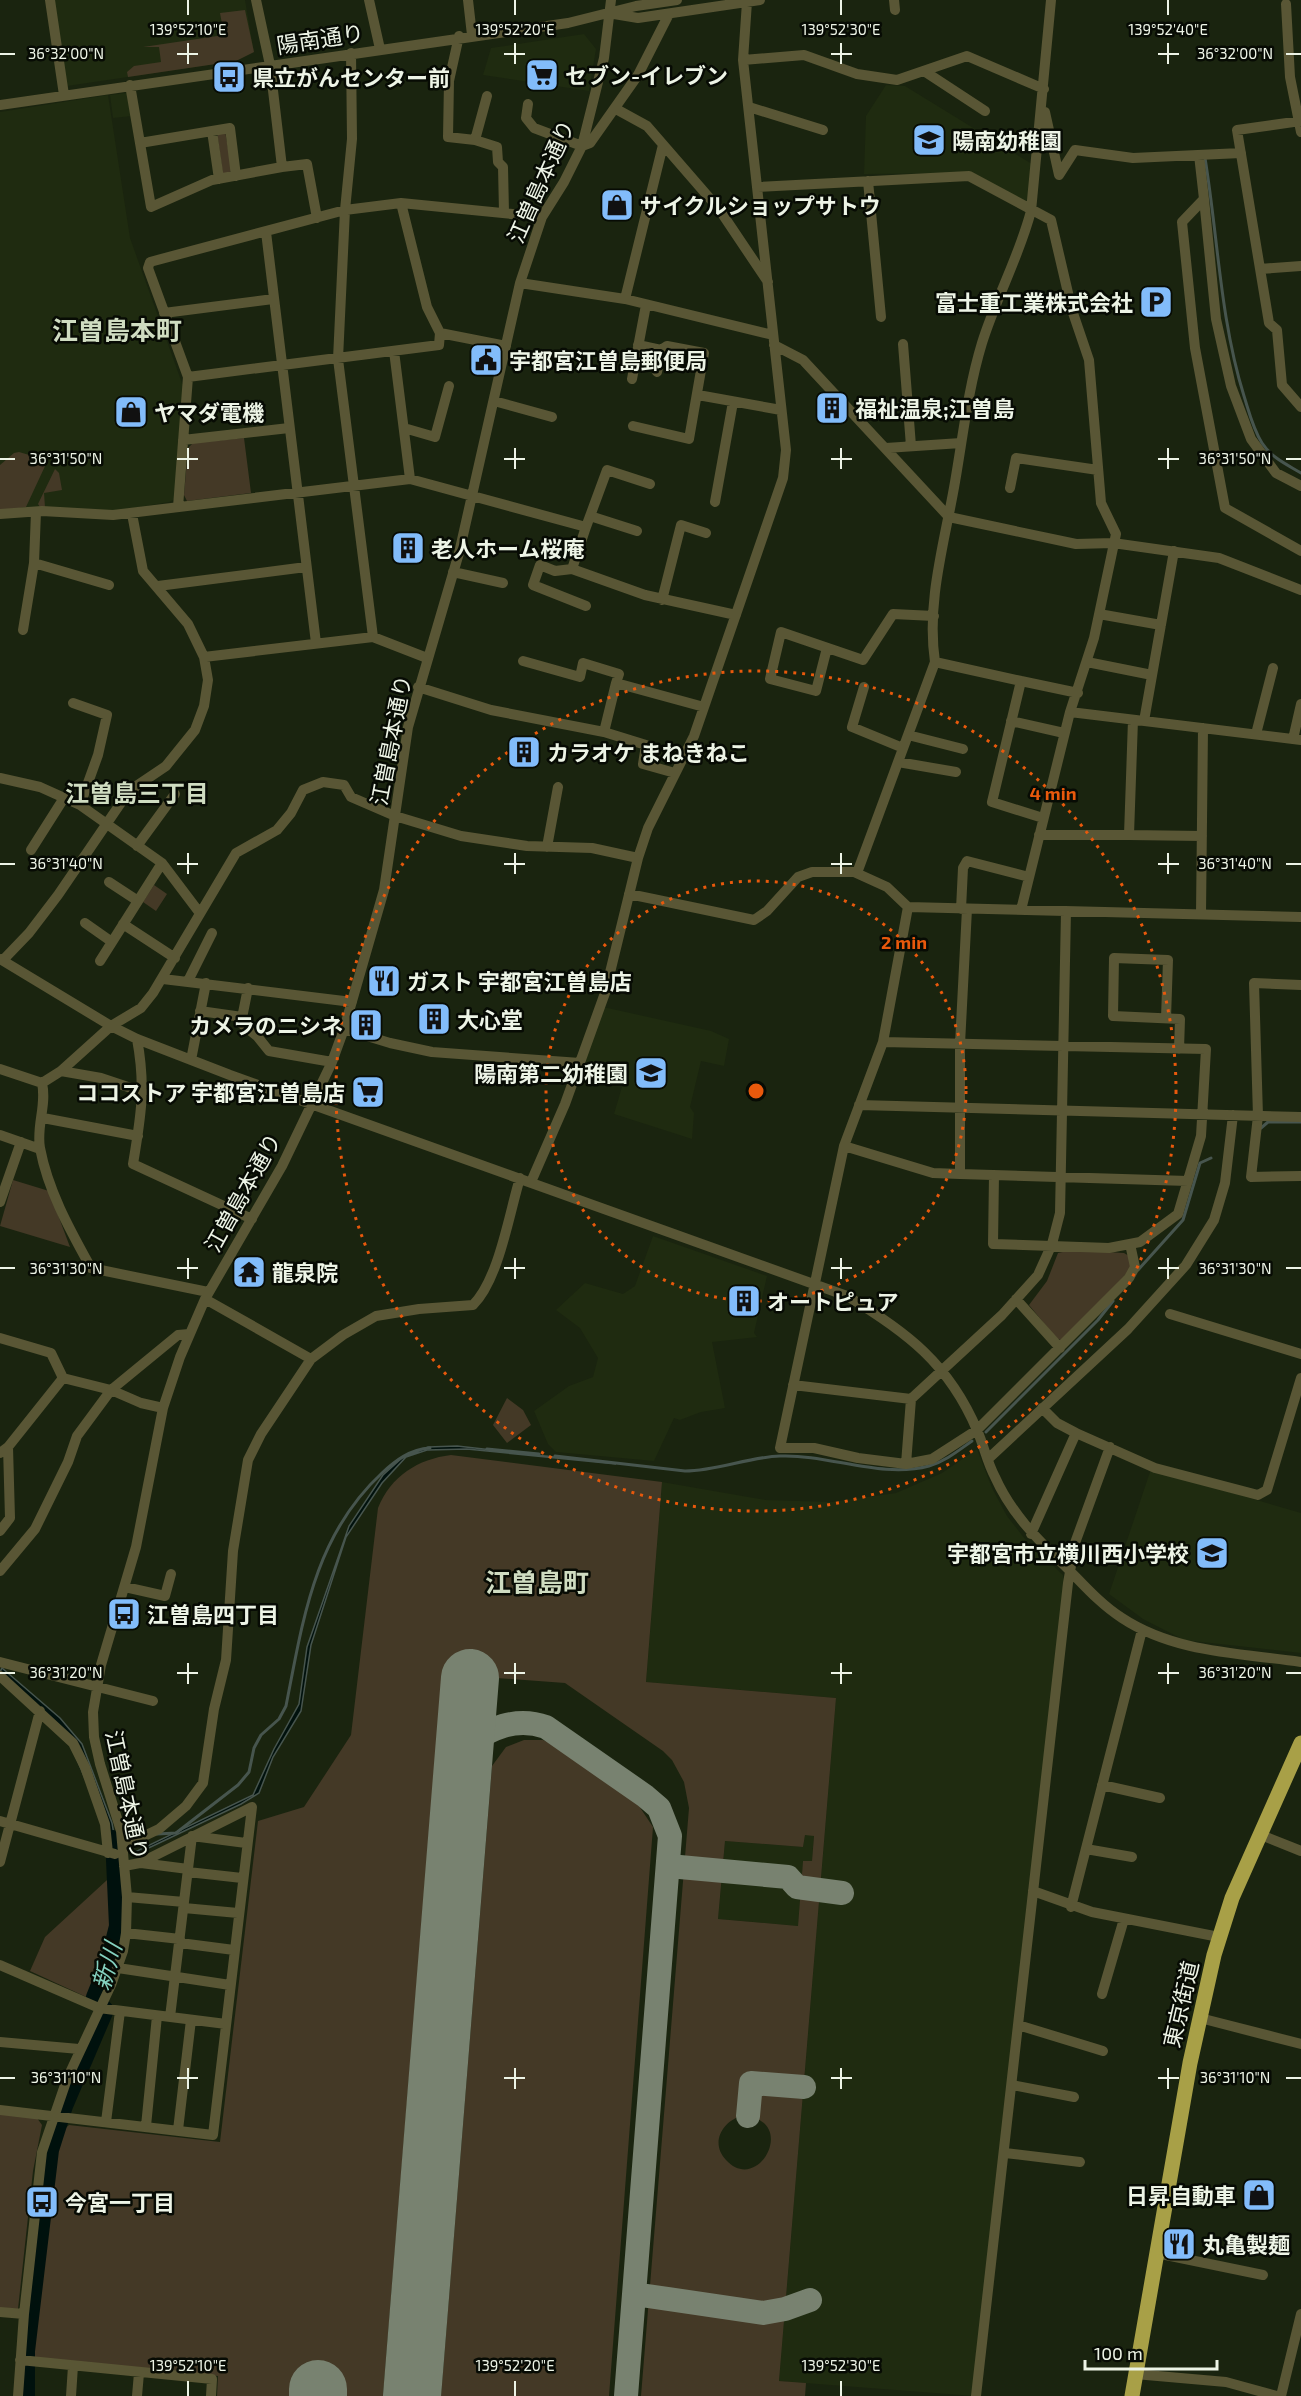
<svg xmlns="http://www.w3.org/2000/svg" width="1301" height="2396" viewBox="0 0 1301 2396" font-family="'Exo 2','Noto Sans JP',sans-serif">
	<rect width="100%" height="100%" fill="#1a240f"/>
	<path fill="#1f2b10" d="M54,0H245L254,52L236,61L67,86Z
		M584,34L596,49L589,91L483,75L491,48Z
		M886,85L905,86L1032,164L1028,204L973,173L864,174L866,116Z
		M127,93L132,116L113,118L110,95Z
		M108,95L130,238L183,386L175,499L169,502L116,511H0V112Z
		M603,1007L711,1031L729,1039L724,1066L701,1061L690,1107L694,1113L692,1139L614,1114L624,1080L582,1065Z
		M653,1236L767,1276L754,1333L757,1337L712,1342L725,1408L701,1412L680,1420L674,1418L654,1461L556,1452L548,1444L534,1411L569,1386L593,1377L598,1358L580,1328L556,1310L585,1283L623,1294L635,1286Z
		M977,1449L992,1488L1007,1516L1025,1539L1063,1575L1064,1581L974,2396L779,2381L836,1698L646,1682L662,1482L766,1500L832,1502L896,1493L942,1473Z
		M1151,1469L1301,1513V1653L1184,1640L1143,1619L1109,1594Z
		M805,1835H814L812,1861H803L798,1926L718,1919L725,1841L803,1847Z"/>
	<path fill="#443926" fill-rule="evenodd" d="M245,10L254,52L236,61L128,77L127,72L134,66L161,62L159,47H143L224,35L220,13Z
		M225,131L232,171L223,175L217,132Z
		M244,438L251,493L187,501L184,495L188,448L193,443Z
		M19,452L43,459L46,464L26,507L0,511V465L14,453Z
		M55,469L59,473L62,490L44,493L45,507H40L38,504Z
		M154,885L167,894L156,911L143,902Z
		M13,1180L49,1191L70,1247L0,1226Z
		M1072,1250L1124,1253L1129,1256L1132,1269L1065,1341L1057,1339L1029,1305L1047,1281L1058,1253Z
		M507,1398L523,1410L531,1425L507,1443L493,1425Z
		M451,1455L662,1482L646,1682L836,1698L779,2381L806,2383L805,2396H641L689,1808L684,1782L672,1760L663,1751L565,1683L442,1674L383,2396H217L218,2376L36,2360L31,2355L59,2134L69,2125L220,2142L258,1821L304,1807L351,1735L378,1508C391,1476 418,1459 451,1455ZM805,1835L814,1836L812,1861H803L798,1926L718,1919L725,1841L803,1847ZM741,2116C800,2117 759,2196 726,2160C710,2143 722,2122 741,2116Z
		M524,1740H543L554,1745L637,1803L653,1827L609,2396H441L492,1766L506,1747Z
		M119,1869C122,1927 119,1948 95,2001L30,1971L45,1937Z
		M0,2114L37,2118L42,2125L33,2171L18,2309L0,2308Z"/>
	<path fill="#00110d" stroke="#47554e" stroke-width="1.5" d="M457,1446L616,1464L467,1449L427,1450L406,1457L382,1483L346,1537L311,1645L301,1711L273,1757L259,1793L241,1804L136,1854L135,1852L253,1795L274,1749L299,1704L307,1647L349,1526L383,1475L402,1458L428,1447Z
		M2,1668L60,1718L82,1744L112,1823L115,1840H111L65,1731L0,1672Z
		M118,1866C122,1908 120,1942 104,1981L100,1979C117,1942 116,1907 115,1867Z"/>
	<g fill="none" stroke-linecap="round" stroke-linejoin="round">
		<path stroke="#47554e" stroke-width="3" d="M1205,158C1218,237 1220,319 1244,396C1249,412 1253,429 1262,443C1272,458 1286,464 1301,473
			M1261,1128L1268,1122H1301
			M1138,1270L1183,1220L1200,1163L1211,1158
			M986,1432L1098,1320L1113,1301
			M487,1449L539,1454
			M555,1456L685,1471C717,1471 748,1457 780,1456C829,1454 881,1479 929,1466C946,1461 959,1450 972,1441
			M157,1834L176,1833L238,1785L249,1772L254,1748L261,1735L279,1719L286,1706C303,1620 314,1536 382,1473C395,1461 410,1449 430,1448
			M113,1836H135"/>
		<path stroke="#00110d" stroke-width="16" d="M27,2396V2351L51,2150L65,2106L106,2010L94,1997L108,1962L117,1926L113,1838"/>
		<path stroke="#788270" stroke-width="24" d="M465,1745C490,1729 515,1716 546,1727L645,1796L659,1808L670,1836L626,2396
			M669,1866L788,1877L797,1887L842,1893
			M748,2116L751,2083L804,2087
			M634,2294L763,2313L785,2309L810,2300"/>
		<path stroke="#788270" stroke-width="58" d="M318,2396V2389
			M412,2396L470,1678"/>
		<path stroke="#595635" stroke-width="10" d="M50,0L64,95
			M369,0L380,49
			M468,0L472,35
			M894,0L895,10
			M1286,4L1290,77L1301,132
			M614,14L638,18L760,0
			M459,36L449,81L448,137L475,140L497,147L498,162L503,167L504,212
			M351,53L352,139L345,210L338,359L373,637
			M743,60L804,55L857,74L897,80L967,56L1044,89
			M924,71L985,111
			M130,85L151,207L212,180L282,167L270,65L256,0
			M528,104L526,118L534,128L582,146L590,143L638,75L669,14
			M0,105L568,23L636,6L677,0
			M749,107L823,130
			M616,109L647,126L719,209L768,282
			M1045,112L1059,175L1075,150L1133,158L1241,153
			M1301,121L1237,130L1269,323L1277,330L1282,385L1301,407
			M212,131L219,179
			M475,140L487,96
			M140,143L230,128L236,176
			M1199,155L1204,199L1182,222L1195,348L1225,508L1301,551
			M282,167L307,164L317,218
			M868,181L881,317
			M758,187L969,176L1051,220L1072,310L1089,360L1101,503L1116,534L1094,638L1070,712L1021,910
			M1204,199L1216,319L1231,386L1251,439L1276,473L1301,486
			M266,232L316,643
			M1260,269L1301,266
			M520,283L625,299L773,335
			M625,299L663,145
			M164,313L273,299
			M440,333L506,346
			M903,344L911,446
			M774,345L803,360L949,517L1076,544L1113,543L1219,558L1301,590
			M394,351L410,479
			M657,372L661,350
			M188,377L439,345L440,333L427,307L401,203
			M632,379L646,305
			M698,395L781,410
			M494,401L552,417
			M633,426L689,439L704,353L667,346L661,350L638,345
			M404,428L435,437L449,386
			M183,440L289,428
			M886,448L961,443
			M1010,488L1016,458L1098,470
			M715,502L733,402
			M178,507L188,377L148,268L150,262L345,210L401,203L542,217
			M0,514L42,511L113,515L410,479L586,527L572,569L645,595L736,615
			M590,516L637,531
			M586,527L607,470L650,484
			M34,563L109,585
			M572,569L555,571L540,565L533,585L586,606
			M453,572L503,583
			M158,586L306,567
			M662,600L681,525L706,533
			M1099,614L1161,625
			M23,630L34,563L36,512
			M827,648L816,691L770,679L781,632L863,660L893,614L934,616
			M204,657L373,637L427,658
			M523,661L580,677L583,663L619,674L616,683
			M935,662L1021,681
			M1087,662L1152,675
			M418,687L491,710L604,732L616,683L704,707
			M864,687L852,727L903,748
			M73,703L107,715L98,755L80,805
			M1070,712L1301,740
			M1133,720L1129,835L1202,836
			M1011,721L1064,733
			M1144,721L1174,551
			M604,732L646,745L643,764L675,773
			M1256,734L1273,668
			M908,735L963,749
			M1293,739L1301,704
			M898,762L956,772
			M0,778L40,787L80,805L162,863L199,912
			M1043,818L992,802L1021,681L1078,693
			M1039,835H1129
			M137,846L175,794
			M547,847L558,787
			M31,850L64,798
			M857,873L935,662C926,602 945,541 955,482C963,436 968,389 982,343C996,298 1019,257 1031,211L1051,0
			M109,882L138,901
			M629,894L754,920L767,911L798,877L812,872H854L887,887L908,907L1301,917
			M908,907L883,1042L844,1146L780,1448H814L858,1458L906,1464L932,1459L977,1430L1129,1278L1135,1267L1130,1244
			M961,909L963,868L967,861L1029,877
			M967,909L960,1044V1174L1188,1181
			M1201,914L1203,728
			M85,923L112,942
			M123,924L175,958
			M0,959L111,1026L137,1039L230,1075L847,1296C907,1332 949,1364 977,1430C984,1446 987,1462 995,1477C1011,1513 1037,1539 1065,1566C1083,1584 1100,1604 1122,1618C1175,1653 1240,1653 1301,1662
			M3,960L29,933L58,895L129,791L166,766L195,730L204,706L208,680L204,657L188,624L143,571L132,514
			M100,961L162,863
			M163,979L352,1002
			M188,981L212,933
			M1301,985L1254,983L1258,1116L1251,1177L1301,1176
			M248,988L241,1023L257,1036L269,1051L332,1062
			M200,1011L242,1017
			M1166,1018L1168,960L1114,958L1113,1016L1180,1019L1179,1049
			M344,1029L390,1043L432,1052L580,1063
			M137,1039C146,1087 141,1116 133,1164L252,1219
			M883,1042L1206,1049L1201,1136L1178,1214L1140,1242L1109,1248L993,1244L994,1175
			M191,1060L206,983
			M0,1069L42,1083C47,1105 36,1126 40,1148C48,1191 70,1230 91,1268L208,1292
			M61,1071L101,1078L143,1092
			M42,1083L61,1071L111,1026L141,1008L153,993L236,853L277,830L291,813L303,790L323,782L344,785L351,797L395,816L461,836L527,846L592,848L638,858
			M859,1105L1301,1117
			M43,1118L138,1136
			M0,1135L40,1149
			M844,1146L933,1173L960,1174
			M531,1182L565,1104L605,993L638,858L648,828L694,736L783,478L786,450L743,60L747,2
			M0,1202L21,1142
			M205,1299L311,1359
			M1016,1299L1060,1348
			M1170,1314L1301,1354
			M0,1338L51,1353L63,1378L111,1390L141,1403L163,1408
			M793,1385L911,1399L1002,1315L1038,1275L1052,1244L1060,1213L1066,911
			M1042,1408L1057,1423L1076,1433
			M0,1453L8,1447L63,1378
			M988,1459L1128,1329L1186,1265L1214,1220L1225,1183L1233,1115
			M906,1464L911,1399
			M0,1531L10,1518L8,1447
			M1031,1534L1076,1433L1155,1468L1258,1495L1267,1490L1301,1378
			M0,1571L35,1529L68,1462L77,1436L111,1390L178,1335L189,1334
			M125,1587L165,1596L171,1574
			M0,1662L153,1701
			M0,1676L73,1743L85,1767L105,1824L108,1853
			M1102,1785L1160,1798
			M0,1821L115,1854
			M1261,1835L1301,1851
			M123,1846L159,1829L186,1806L203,1783L214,1709L226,1660L233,1551L248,1460L261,1434L311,1359L343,1335L376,1316L419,1309L473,1305C499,1279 509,1214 520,1178
			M1086,1849L1132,1857
			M0,1862L40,1711
			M141,1863L188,1869
			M188,1872L242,1878
			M1033,1891L1092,1912L1219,1937
			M127,1897L184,1902
			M1071,1907L1142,1630
			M184,1908L238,1913
			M126,1933L180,1939
			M180,1943L234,1950
			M0,1965L99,2008L226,2024
			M118,1968L230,1985
			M1102,1994L1124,1919
			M170,2017L192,1836L246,1843
			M1200,2018L1301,2044
			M1018,2025L1103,2051
			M0,2042L79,2049
			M1012,2085L1074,2097
			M0,2110L213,2135L252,1807L140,1863L124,1866
			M106,2122L120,2011
			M146,2126L157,2016
			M178,2130L191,2020
			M1005,2153L1080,2162
			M1156,2253L1263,2275
			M0,2312L24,2314
			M20,2360L212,2379L211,2396
			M1135,2374L1226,2382L1277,2396
			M18,2396L24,2314L42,2152L67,2079L111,1985L123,1951L126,1933L127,1897L121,1831L100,1764L94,1737L93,1712L101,1665L136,1547L163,1408L180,1357L205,1299L282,1166L332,1062L344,1029L384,890L408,727L459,553L520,283L542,217L564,182L582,146L604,58L611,0
			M71,2396L73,2366
			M137,2396L139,2373
			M976,2396L1068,1583L1075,1543L1110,1447
			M1281,2396L1301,2314"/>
		<path stroke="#a8a047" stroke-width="15" d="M1132,2396L1190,2063L1214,1955L1232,1898L1301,1743"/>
	</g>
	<path fill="none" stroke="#edf4e6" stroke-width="2" d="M188,0V15M515,0V15M841,0V15M1168,0V15M188,43V64M515,43V64M841,43V64M1168,43V64M0,54H15M177,54H198M504,54H525M831,54H852M1158,54H1179M1286,54H1301M188,448V469M515,448V469M841,448V469M1168,448V469M0,459H15M177,459H198M504,459H525M831,459H852M1158,459H1179M1286,459H1301M188,853V874M515,853V874M841,853V874M1168,853V874M0,864H15M177,864H198M504,864H525M831,864H852M1158,864H1179M1286,864H1301M188,1258V1279M515,1258V1279M841,1258V1279M1168,1258V1279M0,1268H15M177,1268H198M504,1268H525M831,1268H852M1158,1268H1179M1286,1268H1301M188,1663V1684M515,1663V1684M841,1663V1684M1168,1663V1684M0,1673H15M177,1673H198M504,1673H525M831,1673H852M1158,1673H1179M1286,1673H1301M188,2068V2089M515,2068V2089M841,2068V2089M1168,2068V2089M0,2078H15M177,2078H198M504,2078H525M831,2078H852M1158,2078H1179M1286,2078H1301M188,2381V2396M515,2381V2396M841,2381V2396"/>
	<g fill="none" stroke="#e8590c" stroke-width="3" stroke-dasharray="3 6">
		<circle cx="756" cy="1091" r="210"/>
		<circle cx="756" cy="1091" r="420"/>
	</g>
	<defs>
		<symbol id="supermarket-square" viewBox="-11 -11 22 22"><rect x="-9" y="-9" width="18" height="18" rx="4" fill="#82bcfa" stroke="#070b04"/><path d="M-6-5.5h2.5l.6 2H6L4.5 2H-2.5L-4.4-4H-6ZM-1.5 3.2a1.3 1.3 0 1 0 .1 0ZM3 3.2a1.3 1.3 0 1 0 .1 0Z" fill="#111"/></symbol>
		<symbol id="bus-square" viewBox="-11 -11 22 22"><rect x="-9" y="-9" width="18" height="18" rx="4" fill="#82bcfa" stroke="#070b04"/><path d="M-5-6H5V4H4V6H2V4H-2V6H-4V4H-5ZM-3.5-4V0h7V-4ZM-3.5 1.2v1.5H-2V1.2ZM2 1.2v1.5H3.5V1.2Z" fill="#111"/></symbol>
		<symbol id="school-square" viewBox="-11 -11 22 22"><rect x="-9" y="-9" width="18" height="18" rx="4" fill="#82bcfa" stroke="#070b04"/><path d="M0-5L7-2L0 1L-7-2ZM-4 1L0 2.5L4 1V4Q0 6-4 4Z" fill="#111"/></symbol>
		<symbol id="shop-square" viewBox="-11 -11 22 22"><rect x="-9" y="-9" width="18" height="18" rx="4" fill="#82bcfa" stroke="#070b04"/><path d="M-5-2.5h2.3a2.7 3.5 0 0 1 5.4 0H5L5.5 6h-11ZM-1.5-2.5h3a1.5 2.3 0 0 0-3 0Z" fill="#111"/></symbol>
		<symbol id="parking-square" viewBox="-11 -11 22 22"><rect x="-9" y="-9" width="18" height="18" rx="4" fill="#82bcfa" stroke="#070b04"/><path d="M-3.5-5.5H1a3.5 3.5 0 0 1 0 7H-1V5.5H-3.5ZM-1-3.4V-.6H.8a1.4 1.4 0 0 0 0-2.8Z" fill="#111"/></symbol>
		<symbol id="civic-square" viewBox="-11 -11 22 22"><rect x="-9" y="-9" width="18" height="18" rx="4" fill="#82bcfa" stroke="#070b04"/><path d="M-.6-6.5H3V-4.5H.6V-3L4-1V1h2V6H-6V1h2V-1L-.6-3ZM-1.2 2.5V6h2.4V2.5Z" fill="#111"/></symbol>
		<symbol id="building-square" viewBox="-11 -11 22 22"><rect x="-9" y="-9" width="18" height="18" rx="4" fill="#82bcfa" stroke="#070b04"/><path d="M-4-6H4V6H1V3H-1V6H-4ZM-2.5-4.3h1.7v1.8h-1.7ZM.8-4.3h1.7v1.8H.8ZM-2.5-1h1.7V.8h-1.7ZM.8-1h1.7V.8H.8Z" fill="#111"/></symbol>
		<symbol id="restaurant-square" viewBox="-11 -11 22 22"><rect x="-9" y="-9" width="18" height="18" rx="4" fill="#82bcfa" stroke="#070b04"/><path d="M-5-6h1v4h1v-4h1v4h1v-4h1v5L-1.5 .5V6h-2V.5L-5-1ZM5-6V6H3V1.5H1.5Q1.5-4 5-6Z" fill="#111"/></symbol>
		<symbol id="temple-square" viewBox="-11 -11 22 22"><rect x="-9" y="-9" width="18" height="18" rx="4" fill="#82bcfa" stroke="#070b04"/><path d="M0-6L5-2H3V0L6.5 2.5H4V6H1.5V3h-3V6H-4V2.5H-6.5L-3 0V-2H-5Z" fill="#111"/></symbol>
	</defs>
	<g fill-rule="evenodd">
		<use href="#supermarket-square" x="523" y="56" width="38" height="38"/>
		<use href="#bus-square" x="210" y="58" width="38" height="38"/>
		<use href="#school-square" x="910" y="121" width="38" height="38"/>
		<use href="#shop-square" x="598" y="186" width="38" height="38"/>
		<use href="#parking-square" x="1137" y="283" width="38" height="38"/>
		<use href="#civic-square" x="467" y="341" width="38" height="38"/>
		<use href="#building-square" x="813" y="389" width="38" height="38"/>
		<use href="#shop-square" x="112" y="393" width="38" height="38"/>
		<use href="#building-square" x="389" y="529" width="38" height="38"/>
		<use href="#building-square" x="505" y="733" width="38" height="38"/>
		<use href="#restaurant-square" x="365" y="962" width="38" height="38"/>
		<use href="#building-square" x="415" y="1000" width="38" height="38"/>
		<use href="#building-square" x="347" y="1006" width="38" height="38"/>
		<use href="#school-square" x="632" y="1054" width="38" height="38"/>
		<use href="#supermarket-square" x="349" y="1073" width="38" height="38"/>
		<use href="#temple-square" x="230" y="1253" width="38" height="38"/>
		<use href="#building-square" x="725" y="1282" width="38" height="38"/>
		<use href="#school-square" x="1193" y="1534" width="38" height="38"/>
		<use href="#bus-square" x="105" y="1595" width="38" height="38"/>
		<use href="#shop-square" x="1240" y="2176" width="38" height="38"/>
		<use href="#bus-square" x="23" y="2183" width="38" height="38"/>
		<use href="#restaurant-square" x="1160" y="2225" width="38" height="38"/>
	</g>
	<g text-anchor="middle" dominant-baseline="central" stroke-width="5" stroke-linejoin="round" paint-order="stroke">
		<g font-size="22" fill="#edf4e6" stroke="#070b04">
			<text transform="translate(320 38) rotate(-9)">陽南通り</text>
			<text transform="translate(540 181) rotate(-66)">江曽島本通り</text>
			<text transform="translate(390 740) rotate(-79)">江曽島本通り</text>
			<text transform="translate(242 1192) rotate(-61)">江曽島本通り</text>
			<text transform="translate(128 1795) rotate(78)">江曽島本通り</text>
			<text transform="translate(1180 2004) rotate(-77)">東京街道</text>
		</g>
		<g font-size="22" font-weight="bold" fill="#edf4e6" stroke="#070b04" text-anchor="start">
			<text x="565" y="75">セブン-イレブン</text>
			<text x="252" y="77">県立がんセンター前</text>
			<text x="952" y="140">陽南幼稚園</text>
			<text x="640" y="205">サイクルショップサトウ</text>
			<text x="1133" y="302" text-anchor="end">富士重工業株式会社</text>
			<text x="509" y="360">宇都宮江曽島郵便局</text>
			<text x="855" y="408">福祉温泉;江曽島</text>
			<text x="154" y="412">ヤマダ電機</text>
			<text x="431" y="548">老人ホーム桜庵</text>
			<text x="547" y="752">カラオケ まねきねこ</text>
			<text x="407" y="981">ガスト 宇都宮江曽島店</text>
			<text x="457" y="1019">大心堂</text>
			<text x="343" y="1025" text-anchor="end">カメラのニシネ</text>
			<text x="628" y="1073" text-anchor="end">陽南第二幼稚園</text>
			<text x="345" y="1092" text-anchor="end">ココストア 宇都宮江曽島店</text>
			<text x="272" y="1272">龍泉院</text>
			<text x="767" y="1301">オートピュア</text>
			<text x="1189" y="1553" text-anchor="end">宇都宮市立横川西小学校</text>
			<text x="147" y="1614">江曽島四丁目</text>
			<text x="1236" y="2195" text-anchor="end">日昇自動車</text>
			<text x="65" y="2202">今宮一丁目</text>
			<text x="1202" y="2244">丸亀製麺</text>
		</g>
		<g font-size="24" font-weight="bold" fill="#cfdcc1" stroke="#070b04">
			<text x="137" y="792">江曽島三丁目</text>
		</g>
		<g font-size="24" font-style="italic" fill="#84d1bf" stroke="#070b04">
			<text transform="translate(106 1966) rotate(-74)">新川</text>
		</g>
		<g font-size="26" font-weight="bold" fill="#cfdcc1" stroke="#070b04">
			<text x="117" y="329">江曽島本町</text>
			<text x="537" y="1581">江曽島町</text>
		</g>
	</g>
	<g font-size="15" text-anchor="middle" fill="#edf4e6" stroke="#070b04" stroke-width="5" stroke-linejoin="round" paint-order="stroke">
		<text x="188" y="35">139°52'10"E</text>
		<text x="515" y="35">139°52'20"E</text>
		<text x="841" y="35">139°52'30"E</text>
		<text x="1168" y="35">139°52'40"E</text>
		<text x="66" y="59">36°32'00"N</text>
		<text x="1235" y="59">36°32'00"N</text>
		<text x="66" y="464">36°31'50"N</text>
		<text x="1235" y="464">36°31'50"N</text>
		<text x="66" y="869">36°31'40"N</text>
		<text x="1235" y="869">36°31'40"N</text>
		<text x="66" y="1274">36°31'30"N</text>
		<text x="1235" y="1274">36°31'30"N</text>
		<text x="66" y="1678">36°31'20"N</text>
		<text x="1235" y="1678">36°31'20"N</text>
		<text x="66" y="2083">36°31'10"N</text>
		<text x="1235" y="2083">36°31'10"N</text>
		<text x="188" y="2371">139°52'10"E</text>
		<text x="515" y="2371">139°52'20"E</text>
		<text x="841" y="2371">139°52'30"E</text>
	</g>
	<circle cx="756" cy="1091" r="9" fill="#e8590c" stroke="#070b04" stroke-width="3"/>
	<g font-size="18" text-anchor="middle" font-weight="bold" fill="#e8590c" stroke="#070b04" stroke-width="5" stroke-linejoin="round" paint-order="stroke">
		<text x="1053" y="800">4 min</text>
		<text x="904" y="949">2 min</text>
	</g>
	<path d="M1085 2360v9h132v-9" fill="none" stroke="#edf4e6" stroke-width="3"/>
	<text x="1094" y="2360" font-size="18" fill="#edf4e6" stroke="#070b04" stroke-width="4.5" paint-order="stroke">100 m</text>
</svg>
